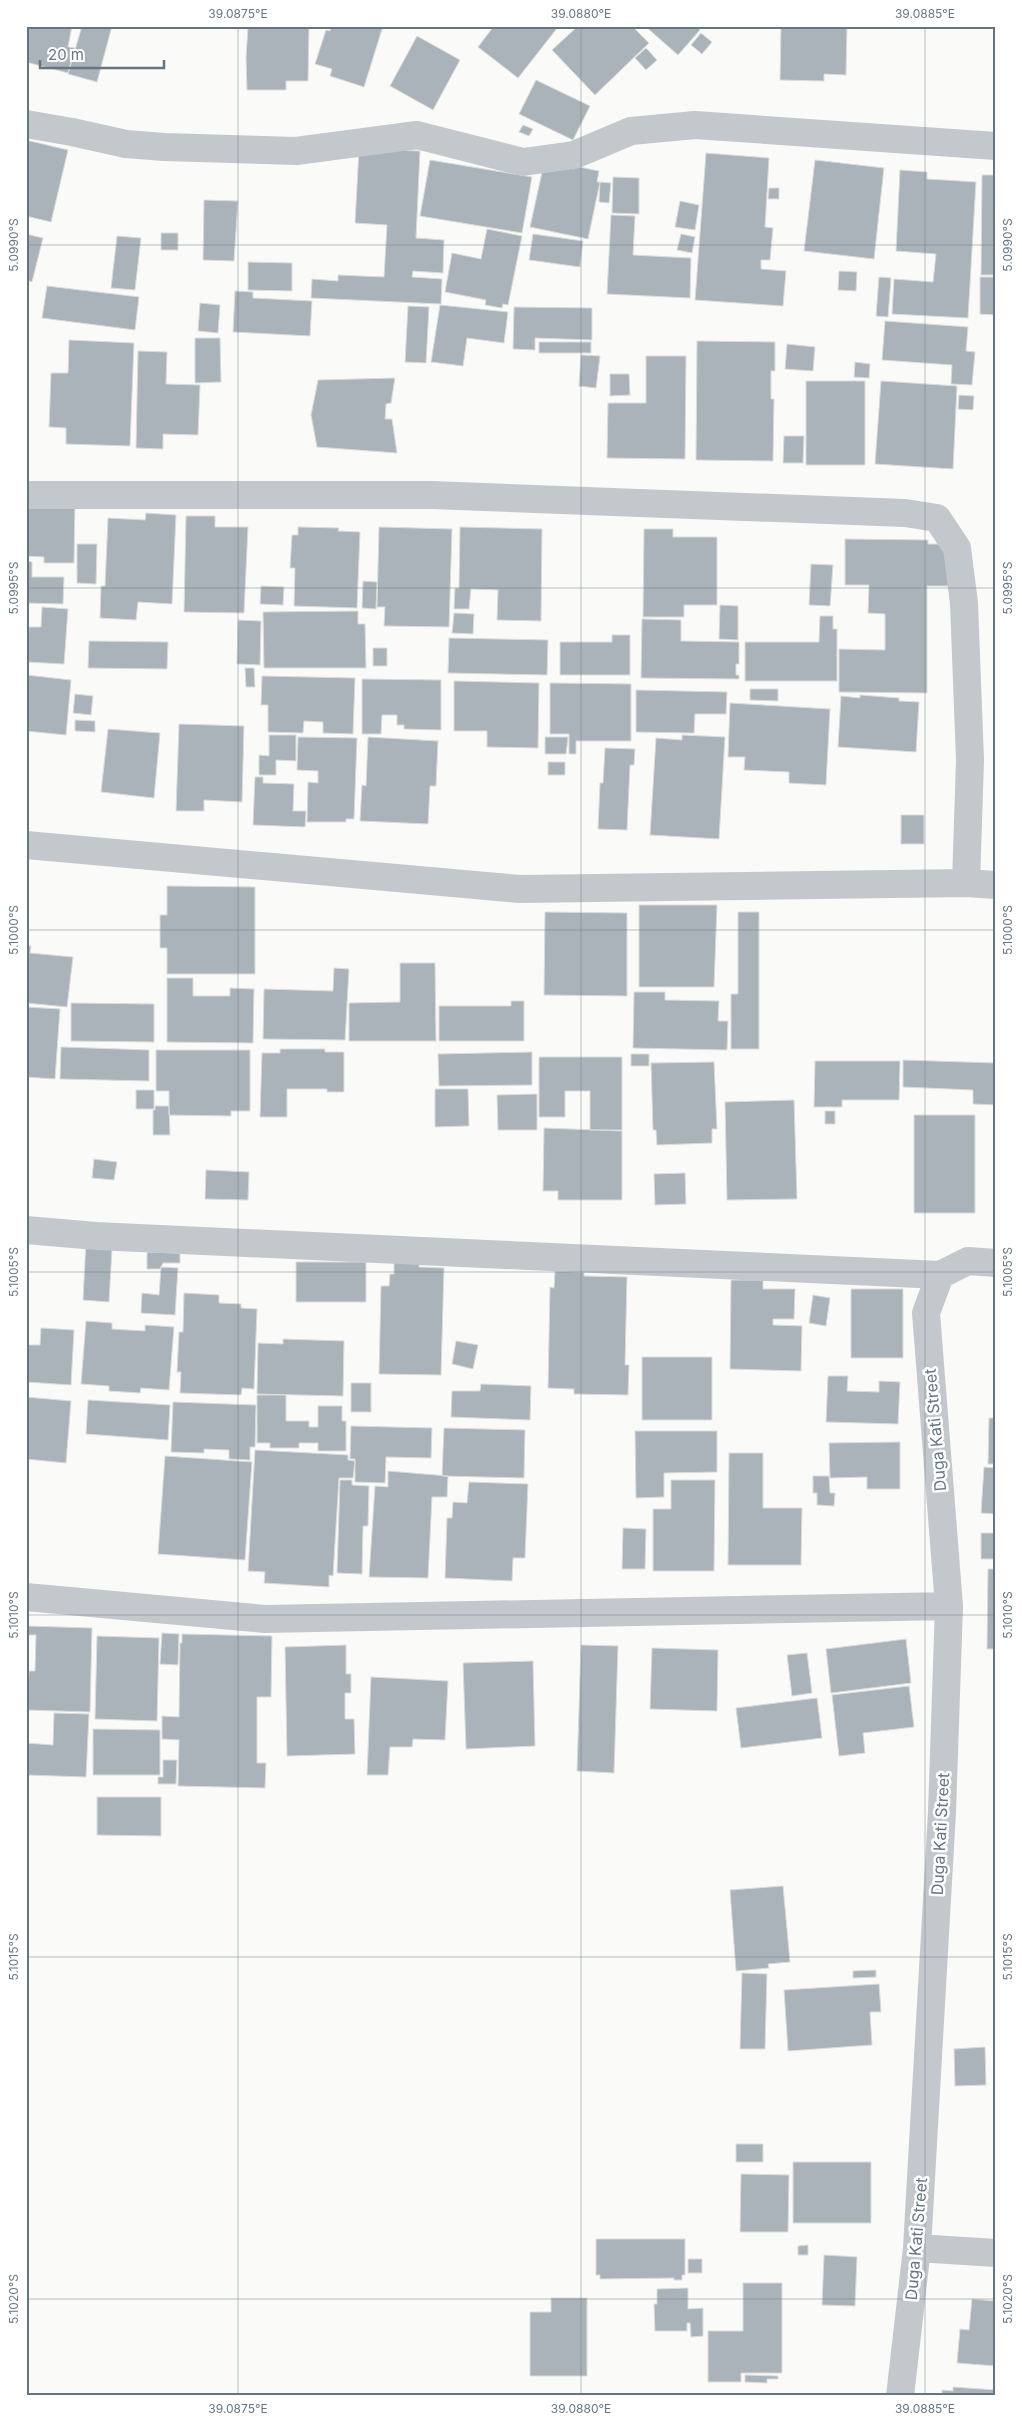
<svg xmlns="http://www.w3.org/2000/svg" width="1022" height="2422" viewBox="0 0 1022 2422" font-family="Inter,sans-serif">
	<rect width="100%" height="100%" fill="#fafaf8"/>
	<path fill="#aab3b9" stroke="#dcdcda" d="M26,26H72L68,47L75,48L68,73L26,62Z
		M82,26H112L97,82L68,74Z
		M331,26H383L364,87L330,76L332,69L315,64L326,30L330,31Z
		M494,26H557L558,27L518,78L478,47Z
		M578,26H632L649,43L595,95L552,50Z
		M645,26H696L700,30L678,55Z
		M781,26H847L846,75L824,74V81L780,80Z
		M248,27L309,28L308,81H286V90H247L246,58Z
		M701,33L712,42L702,54L691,45Z
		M417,36L460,60L433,110L390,86Z
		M646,48L657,60L646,70L635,58Z
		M536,80L590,106L573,140L519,114Z
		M523,125L533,129L529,136L519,132Z
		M26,140L68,150L51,222L26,216Z
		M359,149L420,151L416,238L444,240L443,273L413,271L412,277L442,279L441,304L311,298L312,279L338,281V275L384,277L387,225L355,223Z
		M706,153L769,158L765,227L773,228L770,260H761V269L786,271L783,306L695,300Z
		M430,160L532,177L522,233L420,216Z
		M815,160L884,168L874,259L804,251Z
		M544,163L574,169L575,166L599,171L597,182H600L588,239L530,227Z
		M900,170L927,172V179L976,182L968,318L892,314L894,279L933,282L936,254L896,251Z
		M982,175H996V275H981Z
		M613,177L639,178V214L612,213Z
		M600,182L611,183L609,203L599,202Z
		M769,188H779V199H768Z
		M204,200L238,201L234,261L203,260Z
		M680,201L699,205L695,230L675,227Z
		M611,215L635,216L633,255L691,258L690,298L607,294Z
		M487,229L522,236L508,305L503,304L502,308L485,305L486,300L445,292L452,253L481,259Z
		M161,233H178V250H161Z
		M26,234L43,238L32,282L26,280Z
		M533,234L583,241L580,267L529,260Z
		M681,234L695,237L692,253L677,250Z
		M117,236L141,238L135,290L111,288Z
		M248,262L292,263V291L248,290Z
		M839,271L857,272L856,291L838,290Z
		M879,277L891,278L888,317L876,316Z
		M980,277H996V315L980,314Z
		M47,286L139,297L135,330L42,318Z
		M235,291L253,292V298L312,301L310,336L233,332Z
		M200,303L220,305L218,333L198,331Z
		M440,305L508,312L504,343L467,338L463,366L431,362Z
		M408,306L429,307L426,363L405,362Z
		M514,307L592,308V340L535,338V350L513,349Z
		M885,321L968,327L966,351L975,352L972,385L951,384L952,365L882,360Z
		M195,338H220L221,382L195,383Z
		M69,340L134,343L130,446L66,444V428L49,427L51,373H68Z
		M697,341L775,342V371H771V399H774L773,461L696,460Z
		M539,342H591V353H539Z
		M787,344L815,347L813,371L785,369Z
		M138,351L167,352L166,384L200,385L198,435L163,434V449L136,448Z
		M581,355L600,356L596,388L579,386Z
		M646,356H686L685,459L607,458L608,403H646Z
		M855,362L870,364L869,378L854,377Z
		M610,374H629L630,395L610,396Z
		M395,378L391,403L386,404L385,419H392L397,453L317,447L311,415L318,380Z
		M806,381H865V465H806Z
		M881,381L957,386L953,469L875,464Z
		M959,395L974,396L973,410L958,409Z
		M784,436H804L803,463H783Z
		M75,505L74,563H44V557L26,556V508Z
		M146,513L176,515L172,604L138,602L136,620L100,618L101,586H105L108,518L145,520Z
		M186,516H215V527H248L244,613L184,612Z
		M298,527L339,528L338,531L360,532L357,608L294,606L295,568H290L292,535H298Z
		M379,527L452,529L449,627L384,626L385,607H377Z
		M460,527L542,529L541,621L497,620L498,590L471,589L469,609H454L455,588H459Z
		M644,529H673V537H717V605H684V617H643Z
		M845,539L928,540V544H951L950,586H927V693L839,692V649L885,650V614L868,613L869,585H845Z
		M77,544H97L96,584L77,583Z
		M26,561L32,562V577H64L63,604L26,603Z
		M811,564L833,565L830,606L809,605Z
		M363,581L377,582L376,609L362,608Z
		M261,586L284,587L283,605L260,604Z
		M720,605L738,606V640L719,639Z
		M42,607L68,609L64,664L27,662L29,627H41Z
		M358,611V624H365L366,668H264L263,612Z
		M454,613L474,614L473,634L452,633Z
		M820,616H833V629H837V681H745V642H819Z
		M642,619L681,620V641L739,642V664H736V675H739V679L641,678Z
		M238,620L261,621L260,665L237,664Z
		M612,635H630V675H560V642H612Z
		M449,638L548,640L547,675L448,673Z
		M89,641L168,642L167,669L88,668Z
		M373,648H387V666H373Z
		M245,668H254L255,687H246Z
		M27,675L71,680L66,735L26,731Z
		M262,676L355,678L353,734L323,733V722L304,721L303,733L268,732V705H261Z
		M362,679L441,680V730L404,729V725H397V715H382L381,734H362Z
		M454,681L539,683L538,748L487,747V731H454Z
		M550,683L631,684V741H576V754H569V734H550Z
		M750,689H778V701L750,700Z
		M636,690L727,692L726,714H695L694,733L636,732Z
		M75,694L93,696L91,715L73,713Z
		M860,695L899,698V701L919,702L916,752L838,747L841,696L860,698Z
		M730,703L830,709L826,785L789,783V772L744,770L745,757H728Z
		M75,720L95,721V732L75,731Z
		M179,724L244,726L242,802L204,800V811H176Z
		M108,729L160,733L154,798L101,792Z
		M269,735H296V761L276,760V775H259V755L269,756Z
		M682,735L725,737L719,839L650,835L656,738L682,740Z
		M298,737L357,738L354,819H346V822H307L308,782L318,783V771L297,770Z
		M368,737L438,741L436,786H430L428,824L360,821L362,785L366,786Z
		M545,737H568L566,754H545Z
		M605,748L635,749L634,765H630L627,830L598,829L600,783H603Z
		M548,762H565V775H548Z
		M255,777H263V783L294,784L293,811H306L305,827L253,825Z
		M901,815H924V844H901Z
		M167,886L255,887V974H167V948H160V915H167Z
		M639,905H717L714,987H639Z
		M545,912L627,913V996L544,995Z
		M738,912H759V1049H731V994H738Z
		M26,946H31L30,953L73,957L67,1007L26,1003Z
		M400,963H435L436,1041H349V1003L400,1002Z
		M334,968L349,969L345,1040L263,1039L264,989L333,991Z
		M167,978H193V996H230V988L254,989L253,1043L167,1042Z
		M634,992H665V1000L719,1001L718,1021H728L727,1050L633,1048Z
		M511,1001H524V1041H439V1006H511Z
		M71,1003L154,1004V1042L71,1041Z
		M26,1007L60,1009L55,1079L26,1077Z
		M61,1047L149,1050V1081L60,1079Z
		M280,1049H325V1052H344V1092H327V1089H287V1117H260L262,1053H280Z
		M156,1050H250V1111H231V1116L169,1115V1091H156Z
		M532,1052V1085L439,1086L438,1054Z
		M631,1054H649V1066H631Z
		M539,1057H622V1130H590V1091H565V1117H539Z
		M903,1060L996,1063V1105L973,1104V1090L903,1087Z
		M815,1061H900L899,1100H842V1107H814Z
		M714,1062L717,1129H712V1143L657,1145L656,1130H653L651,1063Z
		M435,1089H468L469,1126L435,1127Z
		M136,1090H154V1109H136Z
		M537,1094V1130H498L497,1095Z
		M794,1100L797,1199L727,1200L725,1102Z
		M155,1106H169L170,1135H153V1110H155Z
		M825,1111H835V1124H825Z
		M914,1115H975V1213H914Z
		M544,1128L622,1131V1200H558V1191H543Z
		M94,1159L117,1162L114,1180L92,1178Z
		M206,1170L249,1172L248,1200L205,1199Z
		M685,1173L686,1204L655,1205L654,1174Z
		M86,1241L112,1249L109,1302L83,1300Z
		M147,1252L180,1253V1263H163L160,1269H147Z
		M394,1261L419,1262V1267L444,1268L441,1375L379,1374L381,1286H389L390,1274H394Z
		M296,1262H366V1302H296Z
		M161,1267L178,1268L175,1315L141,1313L142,1293L159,1295Z
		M555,1271L584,1272V1276L627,1277L625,1365H629L628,1395L574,1394V1389L548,1388L550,1287L554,1288Z
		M731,1280H763V1289H795L794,1319H773V1325L802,1326L801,1371L730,1369Z
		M851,1289H903V1358H851Z
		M184,1293L219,1295V1303L241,1304V1308L257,1309L254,1389L242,1388L241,1395L180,1393L181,1372H177L179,1332H183Z
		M813,1295L830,1298L826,1326L809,1323Z
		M86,1321L112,1323V1329L145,1331V1325L174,1327L169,1390L141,1388L140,1393L109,1391V1386L81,1384Z
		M41,1328L74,1330L71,1385L26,1382V1345H40Z
		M283,1339L344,1341L343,1396L257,1394L258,1343L283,1344Z
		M456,1341L478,1345L473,1369L452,1364Z
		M642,1357H712V1420H642Z
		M828,1376H848L847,1391L879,1392V1381L900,1382L898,1424L826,1422Z
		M351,1383H371V1412H351Z
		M481,1384L531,1386L530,1420L451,1417L452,1391H480Z
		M257,1395H286V1421H309V1427H318V1406H342V1421H346V1451H318V1443H299V1448H270V1443H257Z
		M26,1397L71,1401L66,1463L26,1459Z
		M88,1400L170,1405L168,1440L86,1434Z
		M173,1402L256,1405L255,1447H250V1460L229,1459V1450L204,1449V1453L171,1452Z
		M989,1418H996V1464H988Z
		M351,1426L432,1428L431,1458L386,1457L385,1483L355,1482V1459H350Z
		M444,1428L525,1430L524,1478L442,1476Z
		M635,1431H717V1472L664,1473V1497L636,1498Z
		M900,1442V1489H867V1477L830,1478L829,1443Z
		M255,1450L348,1455V1460L355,1461L353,1478H339L333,1576L329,1575V1587L264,1583L265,1572L248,1571Z
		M729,1453H763V1508H802L801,1565H728Z
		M165,1456L252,1462L245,1560L158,1554Z
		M984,1467L996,1468V1514L981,1513Z
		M388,1471L448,1476L447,1497H432L428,1578L369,1577L375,1486L388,1487Z
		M813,1476H829L830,1493H835L834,1506L817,1505V1493H813Z
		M340,1480H352V1485L369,1486L368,1526H363L362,1574L337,1573Z
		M671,1480H715L714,1571H653V1509H671Z
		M469,1482L528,1484L525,1558H513L512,1581L445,1578L447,1518H452L453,1502L467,1503Z
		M623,1528L646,1529L645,1569H622Z
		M981,1533H996V1559H981Z
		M988,1569H996V1649H987Z
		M26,1626L92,1628L90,1712L27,1710L29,1671H35L36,1635H26Z
		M162,1633L179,1634L178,1665L160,1664Z
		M182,1634L272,1636L271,1697H257V1763H266L265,1788L178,1786L179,1740L162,1739V1716L179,1717L180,1643H182Z
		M97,1636L159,1638L157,1721L95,1719Z
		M906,1639L911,1683L831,1693L826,1649Z
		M346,1645V1674H351V1693H345V1719H354L355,1754L287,1756L285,1647Z
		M581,1645L618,1646L614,1773L577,1771Z
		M652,1648L718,1650L717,1711L650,1709Z
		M807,1653L812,1693L792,1696L787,1655Z
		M533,1661L535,1746L466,1749L463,1663Z
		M371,1677L448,1681L445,1740L413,1739L412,1747H390L388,1775H367Z
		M909,1686L914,1727L863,1733L865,1753L839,1756L832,1695Z
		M817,1698L822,1738L741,1748L736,1708Z
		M54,1713L89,1714L86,1777L26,1775V1743L53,1745Z
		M93,1729L160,1730V1775H93Z
		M163,1760H177L176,1784H158V1777H163Z
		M97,1797H161V1836L97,1835Z
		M783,1886L790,1962L768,1964L769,1968L736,1971L730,1890Z
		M876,1970V1977L853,1978V1971Z
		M742,1973L767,1974L765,2049H740Z
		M879,1984L881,2012H870L872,2045L788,2051L784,1990Z
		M985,2047L986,2085L955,2086L954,2049Z
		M736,2144H763V2162H736Z
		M793,2162H871V2223H793Z
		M741,2174L789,2175L788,2232H740Z
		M596,2239H685V2275H682V2280H674V2278L600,2279V2275H596Z
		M808,2245V2255H798V2246Z
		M824,2255L857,2257L855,2306L822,2305Z
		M688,2259H702V2273H688Z
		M743,2283H782V2373H741V2382H708V2331H743Z
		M688,2288V2309L703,2308V2336L691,2337L690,2323H687V2331H655L654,2304H657V2289Z
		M995,2289L996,2366L957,2363L960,2329L969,2330L972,2299L995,2301Z
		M551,2298H587V2376H530V2312H551Z
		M745,2375L778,2376V2379H767V2383L745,2382Z
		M953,2387L996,2390V2396H942V2390L953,2391Z"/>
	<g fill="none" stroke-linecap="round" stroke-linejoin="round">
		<path stroke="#c3c8cc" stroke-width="28" d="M26,124L72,132L126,144L164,147L296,151L417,135L523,162L574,155L631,131L695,125L996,146
			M26,495H431L905,513L937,518L957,548L964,603L970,760L966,883
			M26,845L520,889L966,883L996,885
			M26,1230L96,1236L940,1275L968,1261L996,1263
			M26,1597L265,1619L949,1606
			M917,2248L996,2253
			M900,2396L917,2248L942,1812L949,1606L926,1313L940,1275"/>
	</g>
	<path fill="none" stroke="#657683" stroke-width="1" stroke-opacity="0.45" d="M238,26V2396M581,26V2396M925,26V2396M26,245H996M26,588H996M26,930H996M26,1272H996M26,1615H996M26,1957H996M26,2299H996"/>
	<g text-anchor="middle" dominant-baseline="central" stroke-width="5" stroke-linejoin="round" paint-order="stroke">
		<g font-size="16" fill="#657683" stroke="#fff">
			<text transform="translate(935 1430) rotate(-95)">Duga Kati Street</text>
			<text transform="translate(940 1834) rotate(-87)">Duga Kati Street</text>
			<text transform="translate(916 2239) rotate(-85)">Duga Kati Street</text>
		</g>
	</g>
	<rect width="1022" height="2422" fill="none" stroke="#ffffff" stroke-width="55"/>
	<path d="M40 60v8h124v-8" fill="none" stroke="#657683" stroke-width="2.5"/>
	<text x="48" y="60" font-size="15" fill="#657683" stroke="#ffffff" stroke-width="4" paint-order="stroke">20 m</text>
	<rect x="28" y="28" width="966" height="2366" fill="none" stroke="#657683" stroke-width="2"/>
	<g font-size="12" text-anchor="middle" fill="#657683">
		<text x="238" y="18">39.0875°E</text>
		<text x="581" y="18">39.0880°E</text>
		<text x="925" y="18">39.0885°E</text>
		<text transform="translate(14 245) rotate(-90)" y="4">5.0990°S</text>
		<text transform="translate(1008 245) rotate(-90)" y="4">5.0990°S</text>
		<text transform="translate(14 588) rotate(-90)" y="4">5.0995°S</text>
		<text transform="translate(1008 588) rotate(-90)" y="4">5.0995°S</text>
		<text transform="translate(14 930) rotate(-90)" y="4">5.1000°S</text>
		<text transform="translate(1008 930) rotate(-90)" y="4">5.1000°S</text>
		<text transform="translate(14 1272) rotate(-90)" y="4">5.1005°S</text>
		<text transform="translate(1008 1272) rotate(-90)" y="4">5.1005°S</text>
		<text transform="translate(14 1615) rotate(-90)" y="4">5.1010°S</text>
		<text transform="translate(1008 1615) rotate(-90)" y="4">5.1010°S</text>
		<text transform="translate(14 1957) rotate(-90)" y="4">5.1015°S</text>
		<text transform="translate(1008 1957) rotate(-90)" y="4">5.1015°S</text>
		<text transform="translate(14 2299) rotate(-90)" y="4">5.1020°S</text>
		<text transform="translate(1008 2299) rotate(-90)" y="4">5.1020°S</text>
		<text x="238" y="2413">39.0875°E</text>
		<text x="581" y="2413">39.0880°E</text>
		<text x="925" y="2413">39.0885°E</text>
	</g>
</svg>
